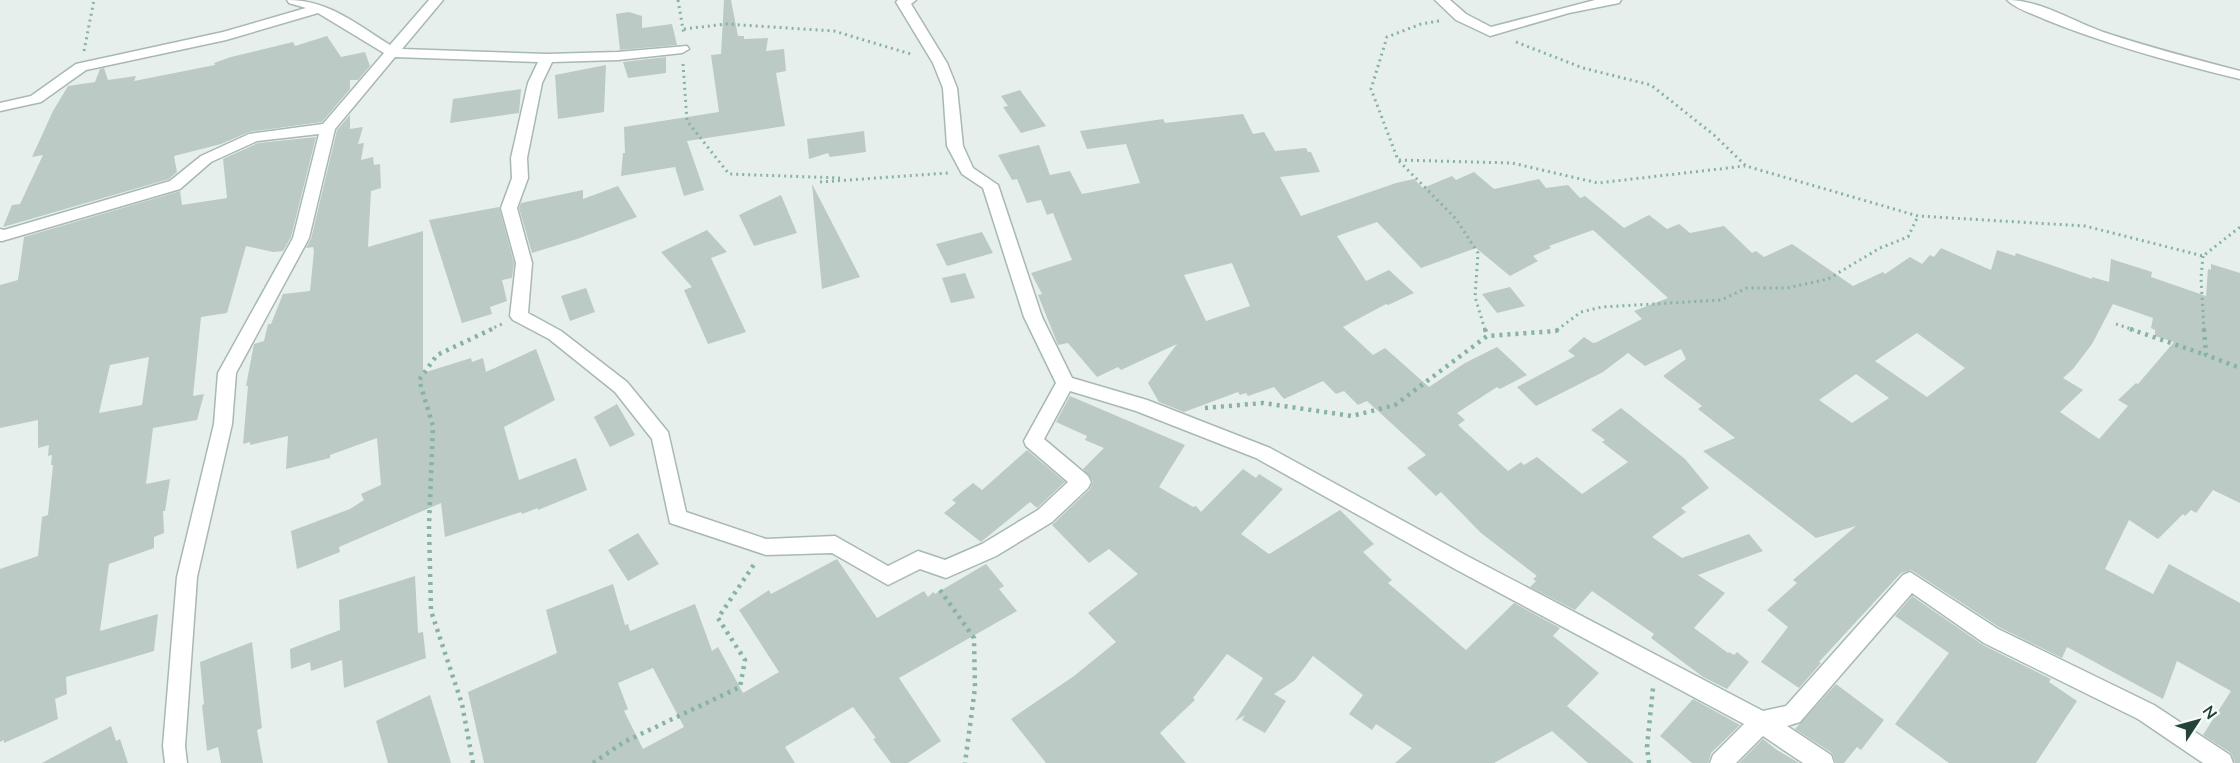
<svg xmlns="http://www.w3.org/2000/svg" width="2240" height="763" viewBox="0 0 2240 763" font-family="Mulish,sans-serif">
	<rect width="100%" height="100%" fill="#e6efeb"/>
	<path fill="#bbcac4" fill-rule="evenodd" d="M724,0H731L738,36H744V39L768,38L766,51L784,49L786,71L776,73L785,126L687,141L704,190L684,196L675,167L621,176L623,153H625L624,127L719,112L711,55L721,54Z
		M629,12L642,16V28L672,24L677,45L620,50L616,14Z
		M327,36L341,57L365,52L370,66L358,80H350V89L322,122L249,132L221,144L174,156L177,172L169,179L3,227L12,205L20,204L43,155L32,157L53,111L68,86L95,82L100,69L104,68L108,80L136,76L134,81L215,65L214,63L231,57L293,42L295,46Z
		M666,57V73L628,78L623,62Z
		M606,65L604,112L558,119L555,75Z
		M521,89L519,113L450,123L453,99Z
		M1020,90L1046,126L1021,133L1003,107L1008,106L1001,96Z
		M1243,114L1253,134L1264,132L1275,151L1306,148L1308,152H1311L1320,172L1280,177L1301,216L1396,183L1414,179L1423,188L1452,176L1456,180L1474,172L1494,189L1539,179L1546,188L1568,185L1580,198L1585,196L1624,228L1649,215L1667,229L1679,224L1690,233L1724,226L1752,253L1756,251L1764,257L1792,244L1853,286L1883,272L1885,274L1910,257L1922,264L1930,255L1934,257L1941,248L1991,270L1997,250L2015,256L2016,253L2092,279V277L2109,282L2111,259L2152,272L2151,277L2206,296L2208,269L2211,270V264L2240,273V503L2213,490L2196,513L2191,510L2185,516L2183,514L2158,539L2129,520L2105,569L2153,594L2169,564L2240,603V763H2235L2231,753L2203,735L2231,691L2177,661L2163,699L2067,647L2062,658L1999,627L1911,570L1901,573L1819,662L1821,663L1799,688L1761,662L1788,627L1767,610L1797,583L1793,580L1856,526L1816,538L1703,451L1735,438L1698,409L1702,406L1663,376L1686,359L1681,349L1645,366L1628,353L1603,372L1536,406L1517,387L1575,356L1568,351L1584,337L1593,343L1597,342L1642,319L1634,311L1668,298L1593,230L1549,246L1551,248L1533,256L1538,261L1510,276L1476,248L1421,268L1377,222L1337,236L1366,281L1389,270L1414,293L1388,305L1386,304L1343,327L1373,355L1385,348L1429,387L1465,363L1497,347L1527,375L1500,389L1497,387L1457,413L1465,420L1458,425L1508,471L1521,462L1524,465L1537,457L1582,494L1585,492L1628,462L1602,442L1605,440L1591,430L1621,408L1685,459L1709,488L1681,508L1686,512L1652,537L1682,558L1749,534L1763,551L1698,575L1725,593L1694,628L1728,653L1729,652L1734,655L1737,652L1749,662L1727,689L1703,677L1651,638L1654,634L1592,591L1575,610L1530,587L1536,581L1533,579L1537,576L1481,533L1441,492L1436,496L1407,468L1426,455L1367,401L1358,405L1344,391L1336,394L1323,381L1284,399L1274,387L1248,396L1246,393L1240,395L1238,392L1184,412L1159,402L1148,383L1177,344L1121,370L1118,367L1097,377L1068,343L1058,345L1038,295L1042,294L1031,273L1072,260L1053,213L1047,215L1041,200L1027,203L1017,179L1012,180L998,155L1039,145L1050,175L1070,171L1082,194L1140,183L1126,144L1087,149L1080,131L1163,119L1165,123ZM1232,263L1250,306L1206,321L1184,275ZM2113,304L2153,318L2151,328L2155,330V336L2174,342L2138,384L2136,383L2118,400L2128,406L2099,439L2060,412L2083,390L2063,378L2073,369L2092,344ZM1917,333L1965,368L1927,397L1875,361ZM1856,374L1889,398L1852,423L1819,400Z
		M350,115V129L363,127L358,144L364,143L361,160L373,157L374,165L380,164L381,188L371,191L368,247L423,231V373L471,358L472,362L483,358L486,372L536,349L555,400L504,427L519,480L576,458L587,490L538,510V508L522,514L521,512L445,537L441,503L339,547L340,552L297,569L291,531L350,509L364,500L361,494L381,485L377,438L330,455V458L286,469L288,436L250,445V442L243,444L248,386H246L254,344L264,341L268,324H271L283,294L310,291L314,251L313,247L306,248L311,239L337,130Z
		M864,131L866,152L830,157L828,153L809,159L807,139Z
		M316,137L291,237L283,251L273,252L246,246L227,313L201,317L193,396L204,394L197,420L153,428L146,484L170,479L165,511H163L164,533L154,537V548L109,564L100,631L158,614L154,651L66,677L67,694L55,699L58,719L4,743V740L0,742V569L38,556L42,517L48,515L53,465H51L52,455L48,456L49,445L38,448V420L0,428V285L18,280L24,237L180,191L182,205L227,198L223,159L258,143ZM149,357L142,405L99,413L110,365Z
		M812,184L860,277L822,289Z
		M618,186L637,217L577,239L532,253L519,208L521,203L583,190V199Z
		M781,195L797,233L754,246L739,215Z
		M499,207L514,263L512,278L502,280L507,301L490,307L492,314L462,323L429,220Z
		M707,230L727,252L711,258L746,332L708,344L684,290L692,287L661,252Z
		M982,232L993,253L947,266L936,244Z
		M965,273L975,298L951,303L942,278Z
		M1510,287L1525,306L1497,313L1482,294Z
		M586,288L595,312L570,321L561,296Z
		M1070,396L1185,445L1159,487L1193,507L1196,506L1201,512L1243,469L1256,478L1259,474L1283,489L1241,534L1269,554L1340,510L1374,544L1363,552L1392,580L1388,583L1466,650L1514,603L1560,628L1553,636L1599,673L1567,706L1634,763H1588L1552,731L1494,763H1395L1412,748L1376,724L1372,730L1349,714L1363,695L1313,656L1295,680L1274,694L1286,701L1265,733L1242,720L1245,715L1235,721L1263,678L1227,654L1193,698L1195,700L1160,733L1186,763H1046L1011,719L1074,676L1116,642L1088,613L1138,574L1109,549L1089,563L1052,525L1090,489L1093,481L1083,469L1104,448L1085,440L1087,436L1056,422Z
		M617,404L635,435L610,447L594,417Z
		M1027,450L1065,482L1037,508L1030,502L981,542L944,513L956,503L952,500L973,483L982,490Z
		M638,533L659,564L628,581L608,550Z
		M837,559L877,618L924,591L928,597L933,592L935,594L986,564L1004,586L999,589L1017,611L899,678L941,741L908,763H891L873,739L876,738L853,707L785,747L795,763H484L468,692L557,653L546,610L613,584L625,625L628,624L630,631L695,604L712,651L718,647L743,693L779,672L739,610L769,590L771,594ZM653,668L684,727L643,749L624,711L628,709L618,683Z
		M415,576L418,633L423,632L426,658L344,688L342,660L311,671L310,662L291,669L290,649L340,630L339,600Z
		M1912,596L1983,645L2051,679L2049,682L2077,701L2036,763H1949L1895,724L1949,653L1895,616Z
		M252,642L262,728L257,730L263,763H221L218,747L207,751L202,705L204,704L200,662Z
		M1836,684L1884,720L1861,750L1857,747L1844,763H1836L1832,753L1795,729Z
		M430,695L451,763H388L376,721Z
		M1693,699L1740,725L1711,753L1708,763H1692L1660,736Z
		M111,726L116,741L120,739L128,763H42Z
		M1763,739L1777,750L1799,763H1739Z"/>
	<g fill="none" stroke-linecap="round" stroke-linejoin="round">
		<defs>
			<path id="minor" d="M287,0C329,0 356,24 390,45L429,0H443L402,49L547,54L618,52L687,46L689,49L682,53L618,60L552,62L542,83L527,158L528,178L517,208L532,263L528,313L561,331L627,382L668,432L686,512L766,539L835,536L888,566L918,551L945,560L982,544L1038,510L1068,482L1026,446L1024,441L1056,383L1024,317L983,188L962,174L947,146L943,88L933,63L896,2L898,0H916L911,4L947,63L957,88L963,146L973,168L998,185L1042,317L1072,378L1147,400L1270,448L1469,557L1763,711L1786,706L1903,575L1910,572L1998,629L2154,705L2230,755L2233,763H2203L2138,719L1984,643L1912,593L1800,722L1787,726L1831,755L1834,763H1803L1763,736L1736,763H1710L1713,755L1744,724L1455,569L1256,458L1136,411L1070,391L1044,439L1088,476L1091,482L1088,488L1052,522L996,556L946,578L920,569L888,585L832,553L766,555L670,523L652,439L615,392L549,339L513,320L510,316L516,263L501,208L512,178L511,158L528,83L538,62L395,57L335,129L309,238L236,373L232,424L197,577L185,746L187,763H165L163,746L177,577L214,424L218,373L293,238L319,134L257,141L211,162L180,189L2,241H0V229L4,230L170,181L201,156L249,134L323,124L384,53L318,13L226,40L86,70L41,102L0,111V103L31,96L76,64L223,32L306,8L289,3Z
				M1435,0H1450L1466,14L1491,27L1595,0H1621L1619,3L1569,13L1490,36L1456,20Z
				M2007,0C2040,0 2072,21 2103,32C2148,47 2194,59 2240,71V79C2174,63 2108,45 2044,19C2033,14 2016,9 2007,0Z"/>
		</defs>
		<use href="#minor" stroke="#a8b8b2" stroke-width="3"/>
		<path stroke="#86b3a5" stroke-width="3" stroke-dasharray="2 4" stroke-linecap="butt" d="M678,0L684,35
			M1439,21L1421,24L1387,37L1371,89L1398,160L1512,163L1598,183L1745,166
			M684,29L726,24L834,31L914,55
			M1516,42L1583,68L1651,85L1714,135L1746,166L1918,216L2085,226L2203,256L2240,227
			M84,51L94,0
			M683,64L687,121L729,174L840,178
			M1399,161L1456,219L1478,253L1475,297L1485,330
			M820,182L948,173
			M2203,256L2201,278L2204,330
			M2116,324L2134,330
			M489,330L502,324
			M1557,330L1581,312L1602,307L1721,300L1747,288H1787L1828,279L1880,248L1908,237L1918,216"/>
		<path stroke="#86b3a5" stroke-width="4.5" stroke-dasharray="3 5" stroke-linecap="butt" d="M1485,329L1487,336
			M2130,329L2206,355
			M2204,329L2206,355L2240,368
			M1205,408L1263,403L1352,416L1395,405L1487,336L1556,331L1559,329
			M940,590L974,638L975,688L965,763
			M473,763L462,704L431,611L429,526L433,426L419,380L437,355L492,329
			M593,763L624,742L740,687L745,660L718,618L755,563
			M1649,763L1647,747L1653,688"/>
		<use href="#minor" fill="#fff" fill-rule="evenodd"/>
	</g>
	<g transform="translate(2198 721) rotate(54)" stroke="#f7fbf9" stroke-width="4.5" paint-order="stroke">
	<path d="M0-4.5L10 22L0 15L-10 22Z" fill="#24423a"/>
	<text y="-9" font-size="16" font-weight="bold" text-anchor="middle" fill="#24423a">N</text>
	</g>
</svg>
